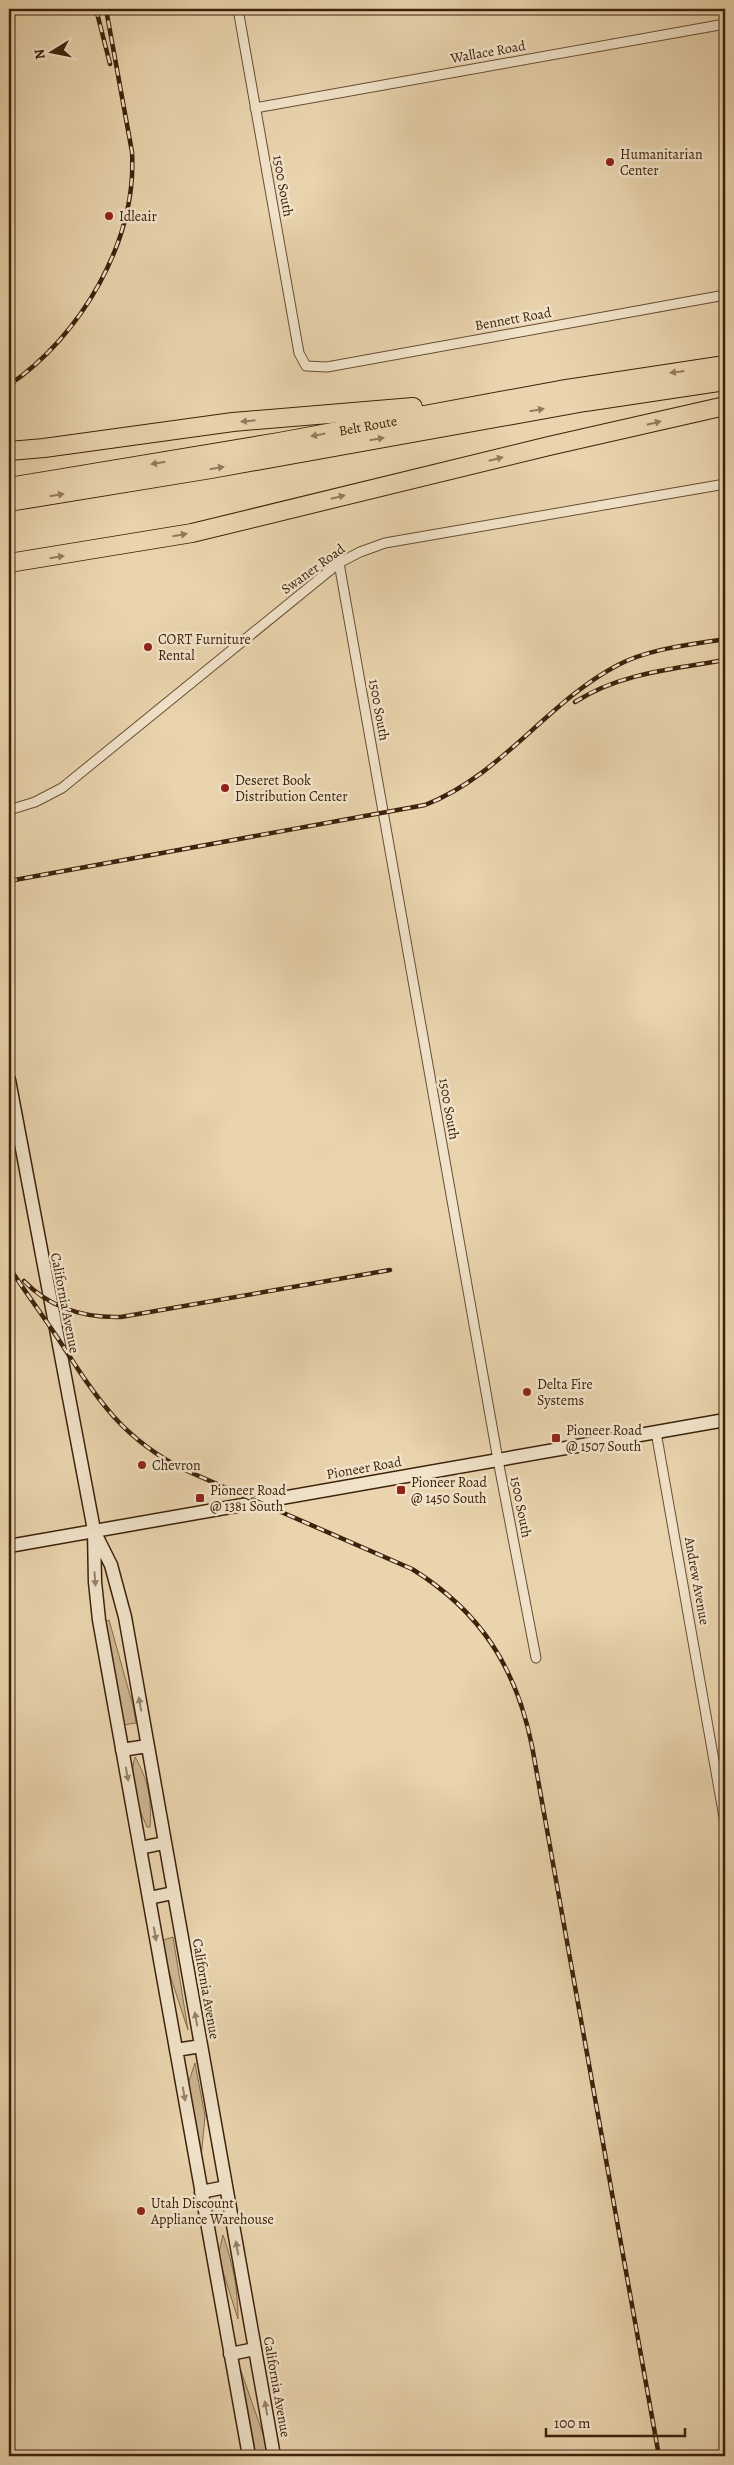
<svg xmlns="http://www.w3.org/2000/svg" width="734" height="2465" viewBox="0 0 734 2465" font-family="Alegreya,serif">
	<rect width="100%" height="100%" fill="#e9d4ad"/>
	<filter id="stains"><feTurbulence type="fractalNoise" baseFrequency=".004" numOctaves="4"/><feColorMatrix values="0 0 0 0 .2 0 0 0 0 .09 0 0 0 0 .02 0 0 0 .5 -.17"/></filter>
	<radialGradient id="worn" r=".72"><stop offset=".6" stop-color="#630" stop-opacity="0"/><stop offset="1" stop-color="#630" stop-opacity=".3"/></radialGradient>
	<path fill="#ccb691" stroke="#846c4e" d="M109,1620L133,1706L136,1723L123,1725L105,1622Z
		M135,1757C148,1779 152,1801 150,1827H147C138,1807 128,1778 135,1757Z
		M173,1937L188,2030L167,1966L163,1940Z
		M195,2063L205,2116L201,2159L188,2084Z
		M223,2235C233,2264 238,2289 238,2319L218,2256Z
		M240,2368L265,2440L267,2456H256Z"/>
	<g fill="none" stroke-linecap="round" stroke-linejoin="round">
		<defs>
			<path id="street" d="M238,9L299,353L306,366L327,367L725,295
				M255,108L725,24
				M339,563L498,1460L536,1658
				M9,810L35,802L62,788L339,563L360,552L385,543L725,484
				M656,1432L725,1823"/>
			<path id="secondary" d="M9,1080L94,1530L95,1582L99,1620L249,2456
				M96,1535L111,1565L125,1617L274,2456
				M9,1546L725,1420
				M122,1750L147,1746
				M140,1848L164,1843
				M149,1898L173,1893
				M176,2050L201,2046
				M201,2192L226,2187
				M230,2354L255,2349"/>
			<g id="highway">
				<path d="M9,451L44,448L233,422L413,407"/>
				<path id="s1" d="M9,487L279,442L560,390L725,365"/>
				<path d="M9,502L211,469L585,402L725,381"/>
				<path d="M9,563L192,533L549,446L725,406"/>
			</g>
		</defs>
		<use href="#street" stroke="#684e34" stroke-width="11"/>
		<use href="#secondary" stroke="#3d210b" stroke-width="15"/>
		<use href="#highway" stroke="#3d210b" stroke-width="20"/>
		<use href="#street" stroke="#f1e3ca" stroke-width="9"/>
		<use href="#secondary" stroke="#f1e3ca" stroke-width="12"/>
		<use href="#highway" stroke="#e9d4ad" stroke-width="18"/>
		<defs>
			<path id="rail" d="M96,9L110,64
				M9,385C81,336 137,241 132,152L106,9
				M575,702C620,673 673,669 725,660
				M9,881L425,805C502,775 547,702 618,665C651,648 690,645 725,639
				M9,1267C24,1290 41,1313 57,1337C95,1395 119,1437 185,1470L412,1569C480,1611 516,1667 532,1746L659,2456
				M24,1281C50,1308 85,1318 121,1317L390,1270"/>
		</defs>
		<use href="#rail" stroke="#3d210b" stroke-width="4.5"/>
		<use href="#rail" stroke="#f1e3ca" stroke-width="2.5" stroke-dasharray="8" stroke-linecap="butt"/>
	</g>
	<defs><path id="oneway-solid" d="M-6-.8H1V-3.2L6.5 0L1 3.2V.8H-6Z" transform="scale(1.25)"/></defs>
	<g fill="#937a5c">
		<use href="#oneway-solid" transform="translate(677 372) rotate(173)"/>
		<use href="#oneway-solid" transform="translate(537 410) rotate(-10)"/>
		<use href="#oneway-solid" transform="translate(248 421) rotate(174)"/>
		<use href="#oneway-solid" transform="translate(654 423) rotate(-14)"/>
		<use href="#oneway-solid" transform="translate(318 435) rotate(169)"/>
		<use href="#oneway-solid" transform="translate(377 439) rotate(-10)"/>
		<use href="#oneway-solid" transform="translate(496 459) rotate(-14)"/>
		<use href="#oneway-solid" transform="translate(158 463) rotate(171)"/>
		<use href="#oneway-solid" transform="translate(217 468) rotate(-10)"/>
		<use href="#oneway-solid" transform="translate(57 495) rotate(-9)"/>
		<use href="#oneway-solid" transform="translate(338 497) rotate(-14)"/>
		<use href="#oneway-solid" transform="translate(180 535) rotate(-10)"/>
		<use href="#oneway-solid" transform="translate(57 557) rotate(-9)"/>
	</g>
	<g fill="#97826a">
		<use href="#oneway-solid" transform="translate(95 1579) rotate(86)"/>
		<use href="#oneway-solid" transform="translate(140 1704) rotate(-100)"/>
		<use href="#oneway-solid" transform="translate(127 1774) rotate(80)"/>
		<use href="#oneway-solid" transform="translate(155 1934) rotate(80)"/>
		<use href="#oneway-solid" transform="translate(196 2019) rotate(-100)"/>
		<use href="#oneway-solid" transform="translate(184 2094) rotate(80)"/>
		<use href="#oneway-solid" transform="translate(237 2248) rotate(-100)"/>
		<use href="#oneway-solid" transform="translate(266 2408) rotate(-100)"/>
	</g>
	<g fill="#8f2418" stroke="#f1e3ca" stroke-width="2">
		<circle cx="610" cy="162" r="5"/>
		<circle cx="109" cy="216" r="5"/>
		<circle cx="148" cy="647" r="5"/>
		<circle cx="225" cy="788" r="5"/>
		<circle cx="527" cy="1392" r="5"/>
		<rect x="551" y="1433" width="10" height="10" rx="2.5"/>
		<circle cx="142" cy="1465" r="5"/>
		<rect x="396" y="1485" width="10" height="10" rx="2.5"/>
		<rect x="195" y="1493" width="10" height="10" rx="2.5"/>
		<circle cx="141" cy="2211" r="5"/>
	</g>
	<g text-anchor="middle" dominant-baseline="central" stroke-width="5" stroke-linejoin="round" paint-order="stroke">
		<g font-size="14" fill="#3d210b" stroke="#f1e3ca">
			<text transform="translate(488 52) rotate(-10)">Wallace Road</text>
			<text transform="translate(283 186) rotate(80)">1500 South</text>
			<text transform="translate(513 319) rotate(-10)">Bennett Road</text>
			<text stroke="none"><textPath href="#s1" startOffset="364">Belt Route</textPath></text>
			<text transform="translate(313 569) rotate(-36)">Swaner Road</text>
			<text transform="translate(379 710) rotate(80)">1500 South</text>
			<text transform="translate(449 1109) rotate(80)">1500 South</text>
			<text transform="translate(65 1303) rotate(79)">California Avenue</text>
			<text transform="translate(364 1468) rotate(-10)">Pioneer Road</text>
			<text transform="translate(521 1507) rotate(79)">1500 South</text>
			<text transform="translate(697 1581) rotate(80)">Andrew Avenue</text>
			<text transform="translate(206 1989) rotate(80)">California Avenue</text>
			<text transform="translate(277 2387) rotate(80)">California Avenue</text>
		</g>
		<g font-size="14" fill="#3d210b" stroke="#f1e3ca" text-anchor="start">
			<text x="620" y="154">Humanitarian<tspan x="620" dy="16">Center</tspan></text>
			<text x="119" y="216">Idleair</text>
			<text x="158" y="639">CORT Furniture<tspan x="158" dy="16">Rental</tspan></text>
			<text x="235" y="780">Deseret Book<tspan x="235" dy="16">Distribution Center</tspan></text>
			<text x="537" y="1384">Delta Fire<tspan x="537" dy="16">Systems</tspan></text>
			<text x="566" y="1430">Pioneer Road<tspan x="566" dy="16">@ 1507 South</tspan></text>
			<text x="152" y="1465">Chevron</text>
			<text x="411" y="1482">Pioneer Road<tspan x="411" dy="16">@ 1450 South</tspan></text>
			<text x="210" y="1490">Pioneer Road<tspan x="210" dy="16">@ 1381 South</tspan></text>
			<text x="151" y="2203">Utah Discount<tspan x="151" dy="16">Appliance Warehouse</tspan></text>
		</g>
	</g>
	<rect width="734" height="2465" fill="none" stroke="#e9d4ad" stroke-width="30"/>
	<rect x="10" y="10" width="714" height="2445" fill="none" stroke="#3d210b" stroke-width="2.5"/>
	<rect x="15" y="15" width="704" height="2435" fill="none" stroke="#3d210b"/>
	<g transform="translate(52 52) rotate(260)" stroke="#f1e3ca" stroke-width="4" paint-order="stroke">
	<path d="M0-4L9 19L0 12L-9 19Z" fill="#3d210b"/>
	<text y="-8" font-size="14" font-weight="bold" text-anchor="middle" fill="#3d210b">N</text>
	</g>
	<path d="M546 2428v8h139v-8" fill="none" stroke="#3d210b" stroke-width="2.5"/>
	<text x="554" y="2428" font-size="15" fill="#3d210b" stroke="#f1e3ca" stroke-width="4" paint-order="stroke">100 m</text>
	<rect width="100%" height="100%" filter="url(#stains)"/>
	<rect width="100%" height="100%" fill="url(#worn)"/>
</svg>
